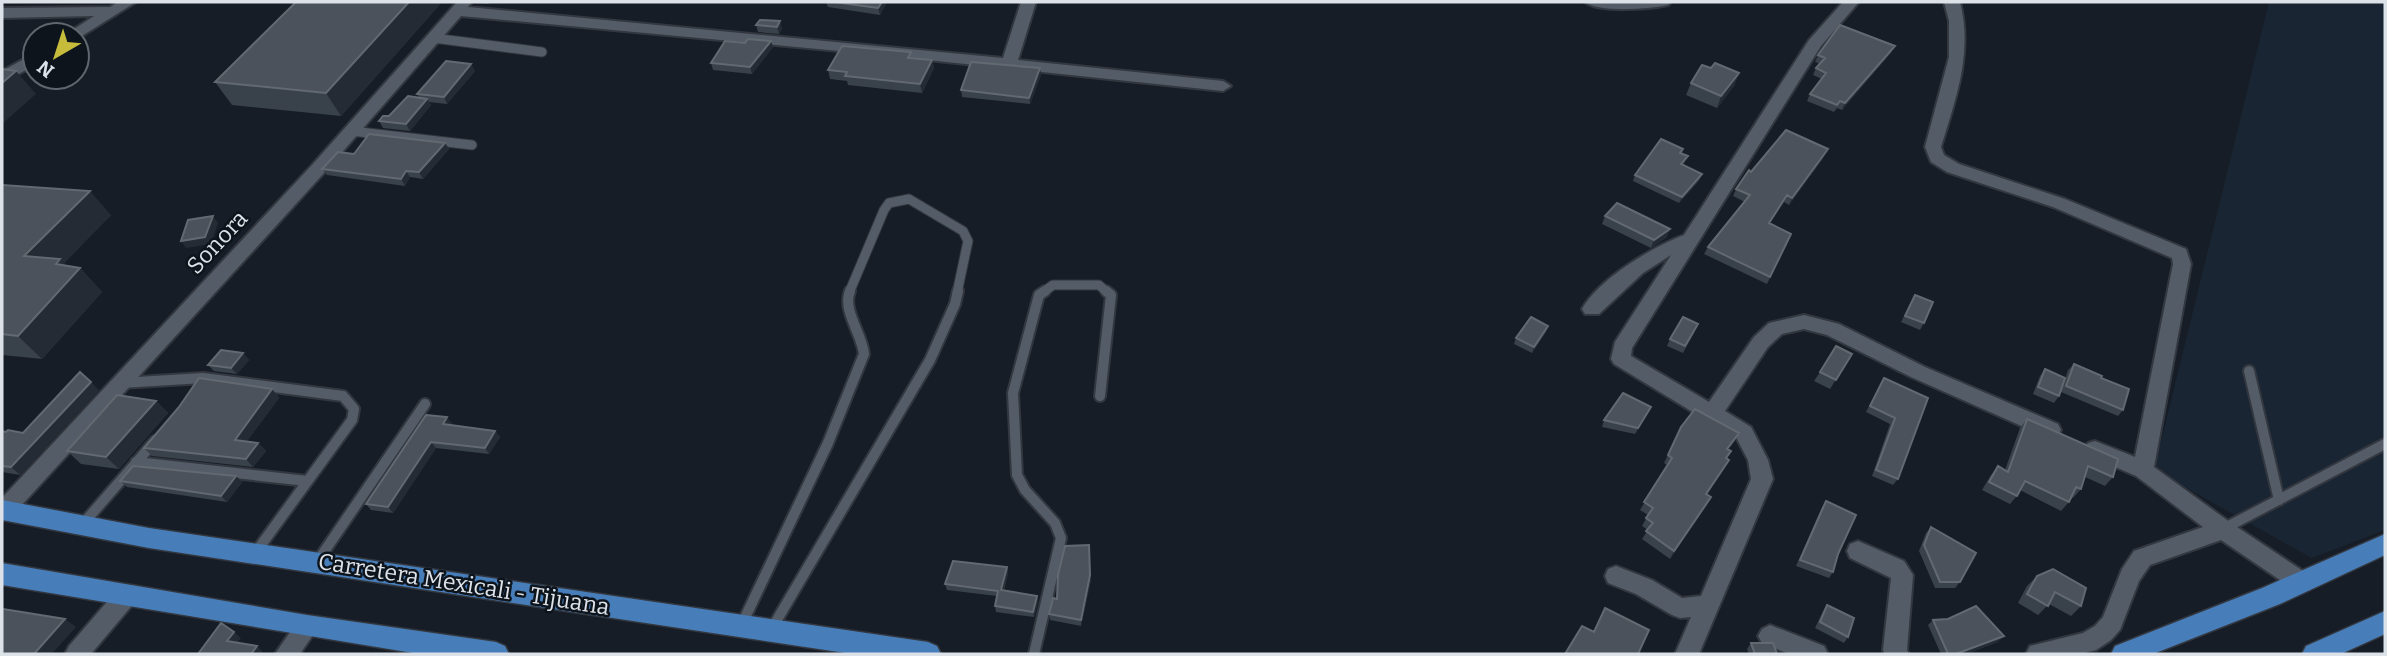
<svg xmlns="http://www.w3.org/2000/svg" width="2387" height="656" viewBox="0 0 2387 656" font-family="Bitter,serif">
	<rect width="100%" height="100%" fill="#161d26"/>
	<path fill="#1a2533" d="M2269,2H2385V530L2312,558L2154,470Z"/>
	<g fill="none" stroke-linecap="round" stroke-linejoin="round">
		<defs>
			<path id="lane-far1" d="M433,38L542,52
				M351,131L472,145
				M849,293L884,210L889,203L909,199L963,231L968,241L957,293
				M1042,293L1053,285H1099L1108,293"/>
			<path id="lane" d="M2249,371L2279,500
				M203,378L343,396L354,409L352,420L256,552
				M121,383L203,378L200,382
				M1100,396L1111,295L1106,291
				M136,462L307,481
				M82,525L155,441
				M2223,529L2385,444
				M317,562L425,404
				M741,626L828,443L864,354C862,334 842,310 850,291
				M771,630L930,360L955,304L958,291
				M1034,654L1061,538L1055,523L1025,490L1017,475L1013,393L1039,295L1045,291"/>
			<path id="street" d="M118,2H136L77,39V35H65L94,16L2,18V8L110,7Z
				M457,2H472L468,7L1003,58L1021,2H1036L1018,60L1223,81L1231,86L1223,91L861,53L461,16L324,173L10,518L2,521V498L312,165Z
				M1585,2H1671L1668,5C1651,9 1598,13 1585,2Z
				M1843,2H1859L1821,46L1632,348L1631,356L1709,402L1754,337L1769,323L1804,315L1839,324L1925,367L2058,424L2061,430L2058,436L2051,438L2044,436L1911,377L1827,335L1804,329L1782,334L1768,347L1725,411L1751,427L1768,460L1773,479L1699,654H1675L1691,617L1680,618L1672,615L1636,594L1608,583L1605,576L1608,569L1616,566L1652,580L1682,598L1701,596L1751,479L1748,460L1737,439L1614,364L1611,359L1615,342L1671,255L1643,273L1599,314H1585L1582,309C1599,279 1652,247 1684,235L1809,40Z
				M1944,2H1960C1973,53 1956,98 1941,147L1944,155L1959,164L2065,199L2186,249L2191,264L2154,467L2231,523L2309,575L2312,582L2309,589L2301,592L2293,589L2221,540L2150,565L2139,581L2120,630L2111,640L2096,650L2081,654H2026L2030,646L2083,633L2095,626L2103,617L2122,569L2134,551L2203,527L2136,476L2088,455L2085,449L2088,443L2095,441L2135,457L2173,264L2172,258L2053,207L1947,172L1931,162L1925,147L1949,57V21Z
				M35,53V65L2,83V71Z
				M1858,541L1904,561L1913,575L1907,650L1909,654H1885L1883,650L1891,578L1850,558L1847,551L1850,544Z
				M126,586L134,589L137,596L134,603L91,654H65L69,646L118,589Z
				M307,616L315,619L319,626L300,654H275L299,619Z
				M1770,625L1824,646L1828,654H1789L1762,643L1758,636L1762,629Z"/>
			<path id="primary" d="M2,500L149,528L928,642L937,646L941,654H852L149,548L2,520Z
				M2385,534V555L2280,604L2153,654H2111L2115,646L2262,588Z
				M2,563L307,615L496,642L505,646L509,654H419L2,585Z
				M2385,611V634L2341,654H2302L2306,646Z"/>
		</defs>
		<use href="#lane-far1" stroke="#33373f" stroke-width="11"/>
		<use href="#lane" stroke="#33373f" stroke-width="14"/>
		<use href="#street" stroke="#33373f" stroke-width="4"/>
		<use href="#primary" stroke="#33373f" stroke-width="3"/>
		<use href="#lane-far1" stroke="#545d67" stroke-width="9"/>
		<use href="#lane" stroke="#545d67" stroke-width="10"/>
		<use href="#street" fill="#545d67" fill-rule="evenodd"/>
		<use href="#primary" fill="#477db9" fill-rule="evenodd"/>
	</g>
	<path fill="#39414a" d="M296,2H442L341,116L232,105L215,82Z
		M473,2H490L488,4L474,3Z
		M826,2H887L880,15L828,7Z
		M756,25L782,28L779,34L758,32Z
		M773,47L752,74L713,70L711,63Z
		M1891,53L1842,110L1837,108L1834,112L1807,101L1810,94L1822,79L1813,75L1816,68L1820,64L1815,62L1818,55Z
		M912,58L932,60L934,68L922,93L848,85L847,81L830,79L828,70Z
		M1711,68L1739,73L1734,86L1717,108L1686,95L1691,83Z
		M475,71L447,104L429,102L431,105L410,131L383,128L379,121L419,98L417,94Z
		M1041,75L1030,104L962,97L961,90Z
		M445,143L449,149L423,179L410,177L405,186L327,175L322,169L354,154Z
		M1683,149L1682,153L1688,156L1683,165L1702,174L1699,181L1679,203L1633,181L1635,175Z
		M1824,157L1789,205L1784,202L1770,223L1791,234L1767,284L1704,254L1708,247L1745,202L1733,196L1736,189L1751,172Z
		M2,185L111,215L64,263L66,266L80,268L102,292L42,359L2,355Z
		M1605,216L1667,237L1651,248L1602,224Z
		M1915,295L1924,323L1920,330L1901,322Z
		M1695,331L1683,353L1667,346L1670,339Z
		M1546,332L1532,353L1514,344L1516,338Z
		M243,353L249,360L237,374L214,371L208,365Z
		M1852,354L1830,389L1814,381L1820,372Z
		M2074,364L2101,378L2123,410L2118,416L2061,392L2068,370Z
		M2045,369L2059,396L2054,403L2033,394L2040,376Z
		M1884,378L1928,398L1898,479L1893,485L1872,476L1890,424L1866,412Z
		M272,389L279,398L247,441L258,443L266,451L253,467L152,456L144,448Z
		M99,390L20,475L2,472V431L23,433Z
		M156,401L168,413L119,469L81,464L67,451Z
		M1651,407L1635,434L1602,427L1604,420Z
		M426,415L452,423L451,425L495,431L500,437L489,454L436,448L393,513L371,510L366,504Z
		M2027,419L2113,477L2105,486L2085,477L2081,489L2073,498L2071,497L2069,502L2061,511L2020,490L2017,496L2010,504L1982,490L1991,475L1998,466L2005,470L2020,428Z
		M1681,427L1735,441L1728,450L1731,451L1727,458L1729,460L1707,495L1711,497L1707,505L1670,559L1642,539L1648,530L1642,526L1648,515L1640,510L1667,465L1664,463Z
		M236,476L242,482L227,502L127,487L120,481Z
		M1826,501L1838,554L1833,572L1829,578L1796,566L1822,507Z
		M1931,527L1960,582L1955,588H1935L1919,551L1926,533Z
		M1007,567L1008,573L1004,591L1037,596L1038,601L1034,617L996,612L995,606L997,596L947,590L945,584Z
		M2037,576L2081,606L2071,616L2049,604L2038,615L2018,603L2027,586Z
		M1091,580L1081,626L1050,620L1049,614L1057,599Z
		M1827,605L1848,637L1844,643L1815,628L1823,611Z
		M1933,620L1998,642L1966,654H1941L1928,625Z
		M1751,643L1777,654H1749L1747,649Z"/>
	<path fill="#242b34" d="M409,2H442L341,116L326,93Z
		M882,2H887L880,15L878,8Z
		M780,21L782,28L779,34L777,27Z
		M771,41L773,47L752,74L750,67Z
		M1895,46L1891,53L1842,110L1845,103Z
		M932,60L934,68L922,93L920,84Z
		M471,64L475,71L447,104L444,97Z
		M1040,68L1041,75L1030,104L1029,98Z
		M16,71L36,94L2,124V83Z
		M1739,73L1734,86L1717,108L1721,96Z
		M427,99L431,105L410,131L406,124Z
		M445,143L449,149L423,179L419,172Z
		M1828,149L1824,157L1789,205L1792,198Z
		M406,171L410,177L405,186L401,179Z
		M1702,174L1699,181L1679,203L1682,197Z
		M90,191L111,215L64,263L74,274L80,268L102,292L42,359L18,336L24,256Z
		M1787,195L1784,202L1765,230L1769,223Z
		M213,216L218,223L211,244L186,248L181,241Z
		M1670,229L1667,237L1651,248L1654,240Z
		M1548,326L1546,332L1532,353L1534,347Z
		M243,353L249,360L237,374L231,368Z
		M91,382L99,390L20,475L11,467Z
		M272,389L279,398L242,448L235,440Z
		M156,401L168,413L119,469L106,457Z
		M447,417L452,423L447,430L443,424Z
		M495,431L500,437L489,454L485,448Z
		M1739,433L1735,441L1723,457L1727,449Z
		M431,442L436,448L393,513L388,507Z
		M258,443L266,451L253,467L246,459Z
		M236,476L242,482L227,502L221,496Z
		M1711,497L1707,505L1670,559L1674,551Z
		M1089,545L1091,580L1081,626V620Z
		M1007,567L1008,573L1002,596L1001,590Z
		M1037,596L1038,601L1034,617L1033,612Z
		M65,619L76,627L52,654H34Z
		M234,632L241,638L234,647L227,641Z
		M2004,636L1998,642L1966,654H1956Z
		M257,646L263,652L262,654H251Z"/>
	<path fill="#4b525b" stroke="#626971" stroke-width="2" d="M296,2H409L326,93L215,82Z
		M834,2H882L878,8Z
		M760,20L780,21L777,27L756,25Z
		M1840,25L1895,46L1845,103L1840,101L1837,105L1810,94L1826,73L1816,68L1825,58L1818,55Z
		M748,39L771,41L750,67L711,63L725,41L745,43Z
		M842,46L911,52L908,58L932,60L920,84L845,76L847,72L828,70Z
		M446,61L471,64L444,97L417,94Z
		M971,62L1040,68L1029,98L961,90Z
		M1715,63L1739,73L1721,96L1691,83L1702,65L1711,68Z
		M2,69L16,71L2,83Z
		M408,96L427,99L406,124L379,121L383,116H389Z
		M1786,130L1828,149L1792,198L1787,195L1769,223L1791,234L1770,277L1708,247L1750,195L1736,189L1749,170L1751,172Z
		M369,134L445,143L419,172L406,171L401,179L322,169L338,152L354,154Z
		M1661,139L1683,149L1680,153L1688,156L1681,164L1702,174L1682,197L1635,175Z
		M2,185L90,191L24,256L60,259L56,264L80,268L18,336L2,334Z
		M1617,203L1670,229L1654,240L1605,216Z
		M213,216L205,237L181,241L188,220Z
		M1915,295L1933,302L1924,323L1905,316Z
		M1531,317L1548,326L1534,347L1516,338Z
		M1683,317L1698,324L1685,346L1670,339Z
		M1836,346L1852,354L1836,380L1820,372Z
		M221,350L243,353L231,368L208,365Z
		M2074,364L2102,376L2101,378L2129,389L2123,410L2066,386Z
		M2045,369L2065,378L2059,396L2038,387Z
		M80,372L91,382L11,467L2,466V431L6,432L8,430L23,433Z
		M199,378L272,389L235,440L258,443L246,459L144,448L179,407Z
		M1884,378L1928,398L1898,479L1876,470L1895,418L1870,406Z
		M1623,393L1651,407L1638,428L1604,420Z
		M117,395L156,401L106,457L67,451Z
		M1695,409L1739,433L1727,449L1731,451L1726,458L1729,460L1706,494L1711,497L1674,551L1646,531L1653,523L1646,518L1653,508L1644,502L1672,458L1668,455L1681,427Z
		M426,415L447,417L443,424L495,431L485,448L431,442L388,507L366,504Z
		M2027,419L2118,459L2113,477L2088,466L2081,489L2076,487L2069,502L2025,481L2017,496L1989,482L1998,466L2008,472Z
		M133,466L236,476L221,496L120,481Z
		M1826,501L1856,515L1838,554L1833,572L1800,560Z
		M1931,527L1976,553L1960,582H1940L1924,545Z
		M1089,545L1090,575L1081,620L1049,614L1053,598L1057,599L1058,575L1065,546Z
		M953,561L1007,567L1001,590L1037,596L1033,612L995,606L998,591L945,584Z
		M2053,569L2086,588L2081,606L2055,592L2048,606L2027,594L2037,576Z
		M1827,605L1854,618L1848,637L1820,622Z
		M1976,606L2004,636L1956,654H1948L1933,620L1948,619Z
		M1605,608L1649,630L1638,654H1565L1582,626L1594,632Z
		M3,609L65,619L34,654H2V610Z
		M221,623L234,632L227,641L257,646L251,654H198Z
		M1751,643H1773L1777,654H1755Z"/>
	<g text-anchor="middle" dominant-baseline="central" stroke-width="5" stroke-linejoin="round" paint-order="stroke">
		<g font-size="23" fill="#dde2e8" stroke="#0d141c">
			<text transform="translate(217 242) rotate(-47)">Sonora</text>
			<text transform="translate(464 584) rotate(9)">Carretera Mexicali - Tijuana</text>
		</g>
	</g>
	<rect width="2387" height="656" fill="none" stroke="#dde2e8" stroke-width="7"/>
	<g transform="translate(56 56) rotate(219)"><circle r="33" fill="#0d141c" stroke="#60666e" stroke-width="2"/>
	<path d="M0-5L12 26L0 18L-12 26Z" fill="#c7bb3c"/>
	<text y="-10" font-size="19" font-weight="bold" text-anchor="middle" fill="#dde2e8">N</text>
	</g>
</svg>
